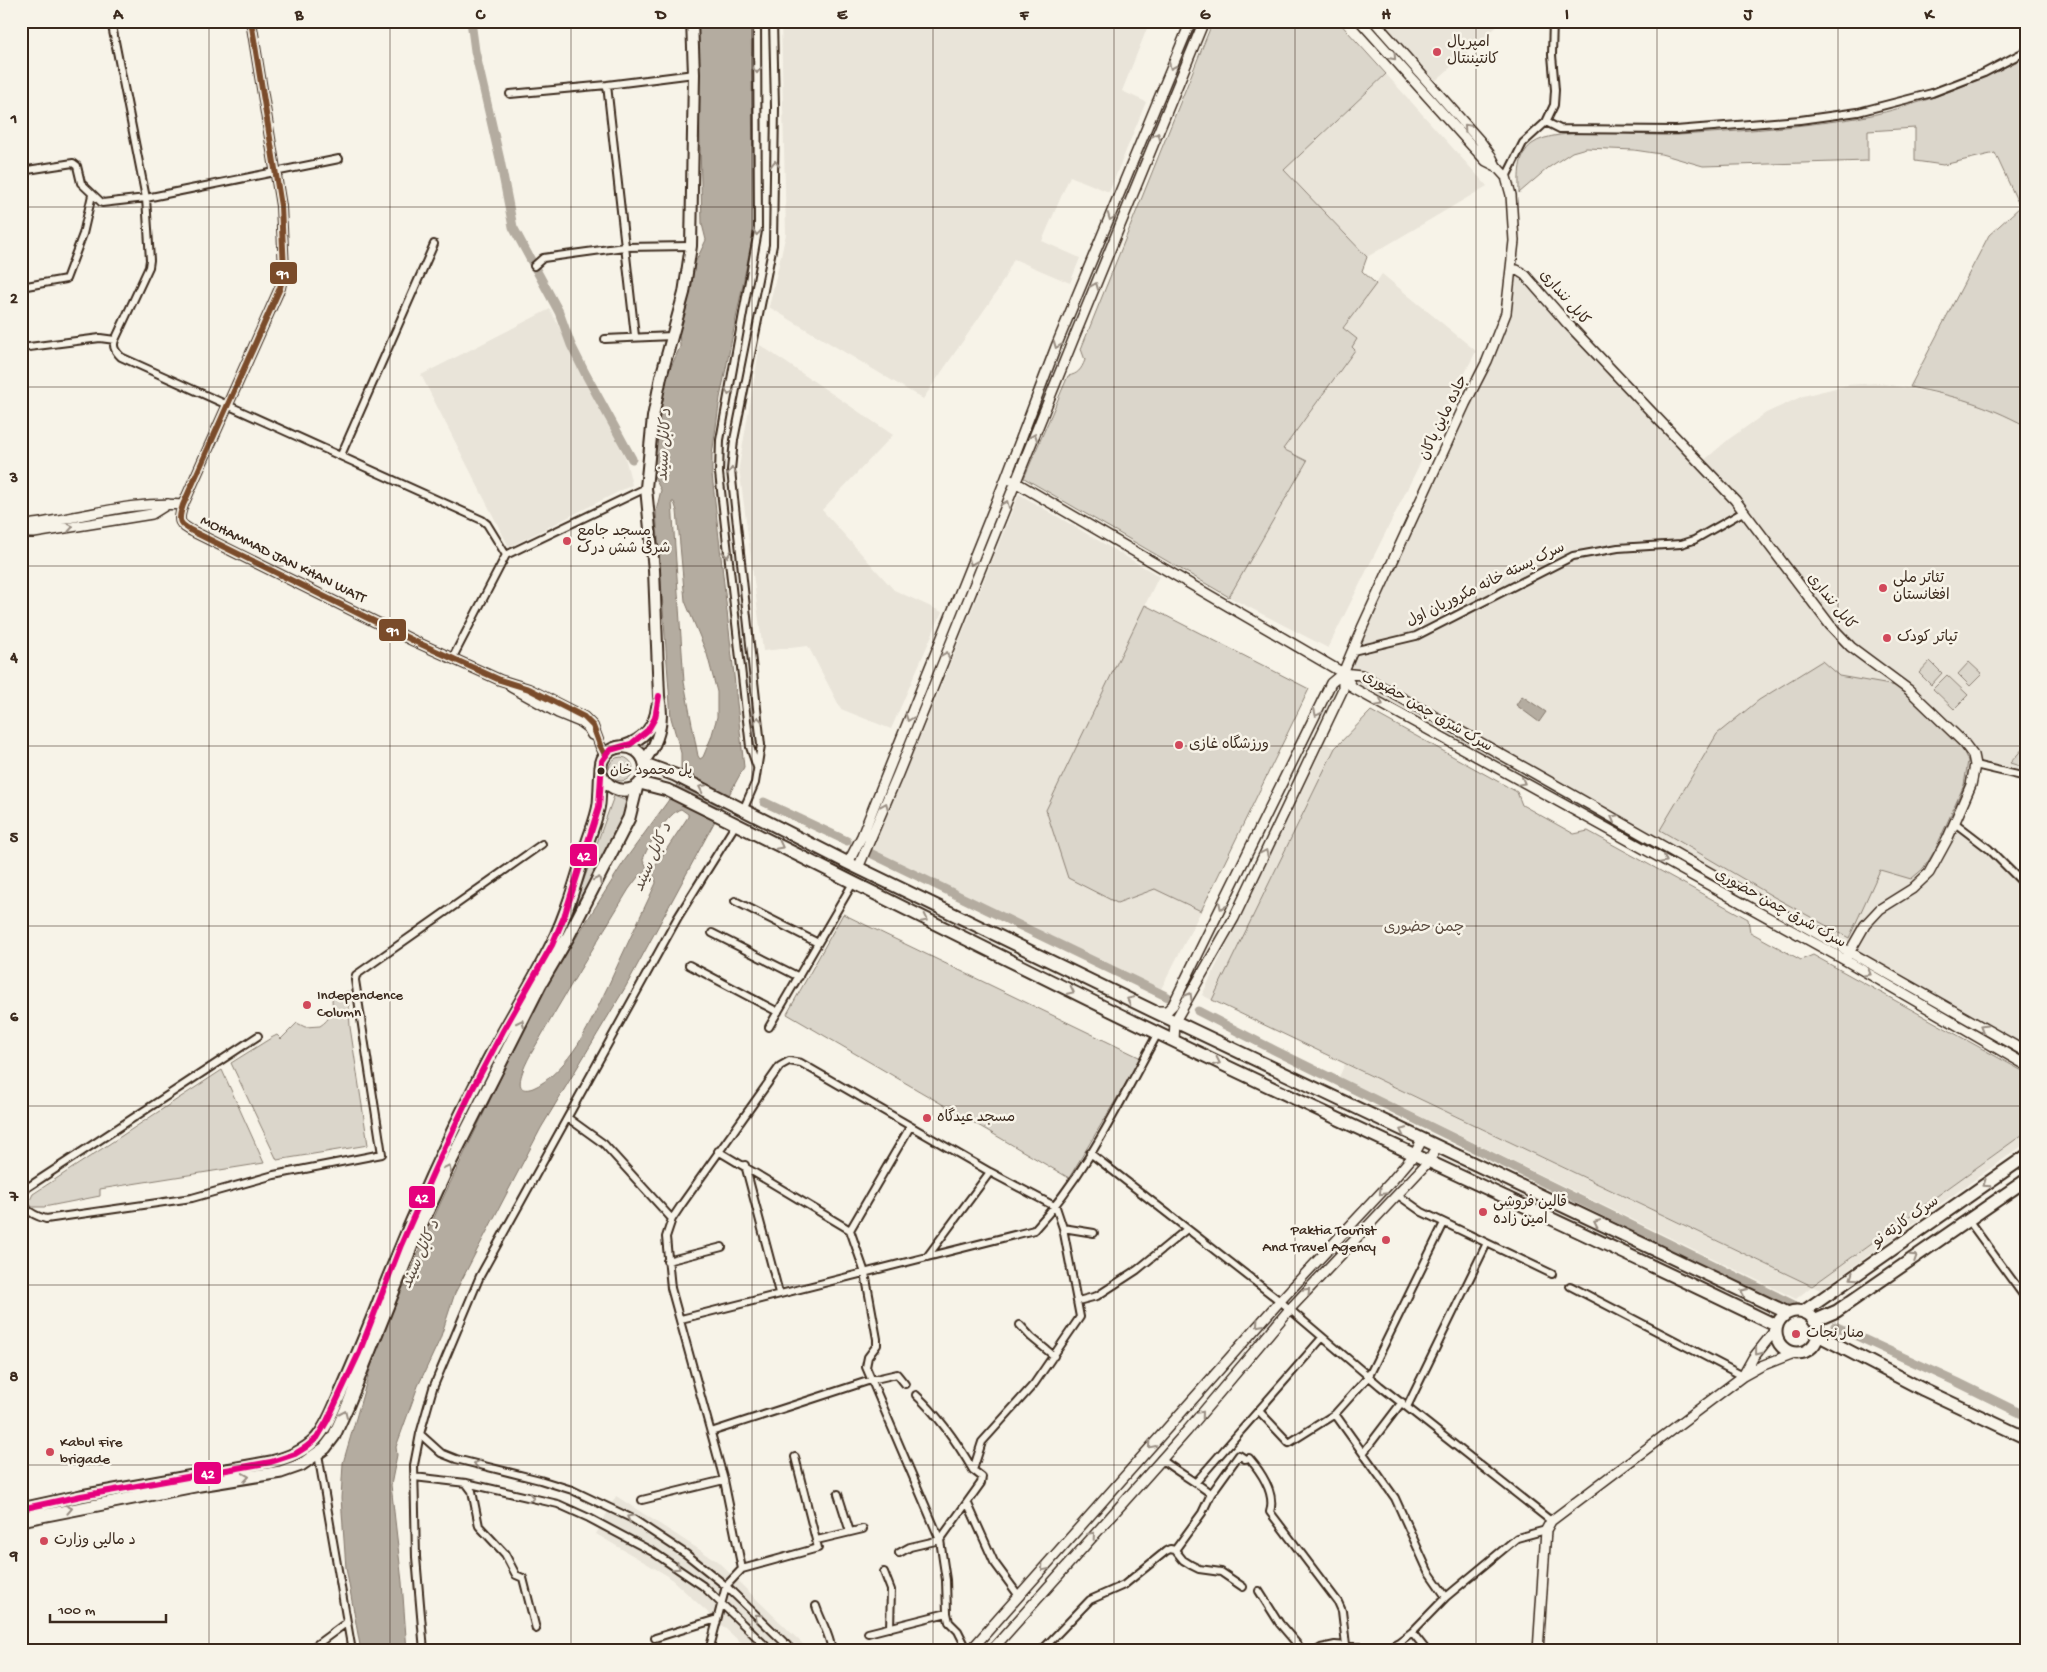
<svg xmlns="http://www.w3.org/2000/svg" width="2047" height="1672" viewBox="0 0 2047 1672" font-family="'Gochi Hand','Playpen Sans Arabic',sans-serif">
	<rect width="100%" height="100%" fill="#f7f3e8"/>
	<filter id="ink" filterUnits="userSpaceOnUse"><feTurbulence type="fractalNoise" baseFrequency=".02" numOctaves="2"/><feDisplacementMap in="SourceGraphic" scale="10" xChannelSelector="R" yChannelSelector="G"/><feConvolveMatrix kernelMatrix="1 2 1 2 8 2 1 2 1" color-interpolation-filters="sRGB"/></filter>
	<g filter="url(#ink)">
		<path fill="#e9e4d9" d="M781,21H1150L1122,91L1146,102L1109,192L1070,176L1042,241L1080,258L1070,283L1014,259L998,290L923,399L769,307L786,234Z
			M1379,21H1503L1433,83Z
			M1386,74L1487,186L1367,257L1284,170Z
			M1512,270H1517L1701,463L1729,439L1766,413L1803,396L1848,385L1879,383L1962,398L2001,413L2026,426V777L1975,765L1955,823L2026,886V1065L1353,688L1343,673L1506,313Z
			M1382,274L1476,351L1328,648L1229,597L1307,461L1283,449L1355,350L1352,348L1343,329Z
			M550,309L625,457L632,485L509,547L421,375Z
			M760,345L893,435L822,510L894,590L942,612L891,729L841,709L808,646L763,651L739,467Z
			M1019,494L1159,576L1046,810L1117,903L1155,889L1201,911L1161,989L870,849L923,730Z
			M1325,743L1335,748L1212,1000L1202,995Z
			M1345,1064L1812,1286L2026,1132V1143L1820,1290L1812,1286L1796,1299L1339,1077Z
			M616,1496L717,1561L810,1651H750L668,1576L596,1534Z"/>
		<path fill="#dbd6cb" stroke="#8b8074" d="M1213,21H1338L1386,74L1284,170L1367,257L1362,271L1376,284L1343,328L1357,339L1352,347L1355,350L1283,449L1307,461L1229,597L1024,478L1068,376C1078,374 1081,370 1085,360L1081,349Z
			M2026,57V426C1985,404 1955,396 1910,387L1989,235L2020,207L1995,153L1943,165L1915,161V128L1868,131V161L1703,166L1661,154L1634,150L1586,148L1572,152L1548,168L1519,193C1519,177 1517,155 1532,144C1557,125 1644,137 1678,135C1731,132 1784,128 1836,121C1903,113 1966,87 2026,57Z
			M1145,605L1309,689L1201,911L1155,889L1117,903L1068,878L1046,810Z
			M1822,661L1839,676L1896,686L1920,707L1962,748L1968,761L1964,785L1935,850L1924,868L1911,879L1880,870L1849,938L1774,897L1660,830L1717,734L1759,700Z
			M1930,661L1942,673L1931,685L1919,673Z
			M1969,662L1982,674L1970,686L1958,674Z
			M1947,675L1968,695L1954,709L1933,689Z
			M1371,711L1517,792L1522,805L1574,834L1588,831L1748,919L1750,932L1801,960L1813,955L2026,1073V1132L1812,1286L1212,1000L1335,748Z
			M2026,745V768L2010,763Z
			M609 769a12 12 0 1 1 24 0a12 12 0 1 1-24 0Z
			M614,796L627,801L624,809L629,812L573,910Z
			M843,914L1141,1058L1069,1178L787,1014Z
			M348,991L350,1027L368,1145L277,1160L231,1063L271,1038L277,1035L281,1039L297,1023L305,1027L320,1026C331,1019 333,1011 332,998Z
			M222,1070L264,1163L100,1189V1196L44,1207H32L29,1202L33,1194Z"/>
		<path fill="#b4aca0" stroke="#84786c" fill-rule="evenodd" d="M697,21H751L754,229L720,398L712,455V474L744,767L625,988L541,1128L474,1256L455,1293L440,1339L418,1386L396,1447L397,1455L391,1485L402,1582L407,1651H361L346,1568L341,1498L343,1463L376,1349L441,1202L542,992L625,860L668,801L677,784L681,771V753L671,718L656,511L661,490L653,475L664,382L680,347L679,327L693,267L706,240L702,224ZM672,502H674L677,511L685,601L707,654L717,692V717L711,738L703,757L700,759L698,756L684,682ZM681,809L688,814V817L656,865L652,868L647,867L643,860C646,847 669,812 681,809ZM645,873L655,877L656,883C640,917 624,951 608,986C597,1008 587,1033 572,1053C563,1065 548,1082 533,1088C507,1097 528,1059 532,1052C563,997 596,943 629,889L638,877Z
			M1522,696L1546,712L1539,722L1516,705Z"/>
		<g fill="none" stroke-linecap="round" stroke-linejoin="round">
			<path stroke="#b4aca0" stroke-width="9" d="M471,21L475,51L500,160L513,227L559,312L571,345L585,373L632,459
				M764,802L847,841
				M868,852L1168,997
				M1198,1011L1276,1051L1800,1308
				M1835,1326L1957,1382L2026,1416"/>
			<defs>
				<path id="street" d="M111,21L146,198L150,260L149,267L115,340C112,347 116,352 121,357L482,520L487,524L506,555
					M607,85L635,336
					M510,94L607,85L694,74
					M1546,122L1560,129L1676,130L1800,120L1858,112L1932,93L1984,73L2026,51
					M21,171L73,163L77,166L81,183L102,203L146,198L339,159
					M1506,177L1523,143L1546,122L1554,105L1555,90L1552,55L1553,21
					M534,266L543,258L624,247L691,246
					M21,287L66,279L83,234L92,195
					M605,339L672,336
					M21,348L100,338L115,340
					M341,455L434,244
					M1353,651L1416,636L1573,556L1618,548L1681,544L1694,540L1743,512
					M452,659L506,555L646,488
					M1975,765L2026,777
					M757,767L750,747L719,473L720,440L758,231L757,21
					M744,808L755,783L761,745L731,470L734,440L773,245L775,107L773,21
					M1955,823L1989,849L2026,886
					M735,901L818,943
					M712,933L799,977
					M689,965L778,1012
					M769,1027L853,883
					M258,1036L25,1189C15,1206 32,1215 46,1219L192,1198L274,1175L382,1154L355,980L356,975L542,844
					M568,1118L604,1144L672,1219
					M718,1151L850,1230L865,1273L877,1339V1345L868,1357L866,1367L940,1540L946,1580L947,1613L949,1622L958,1631L968,1651
					M1090,1153L1280,1301L1380,1386L1551,1521
					M745,1165L779,1293
					M1398,1195L1422,1212L1552,1274
					M1969,1221L2026,1299
					M1063,1228L1094,1233
					M850,1230L910,1127
					M927,1257L990,1172
					M667,1261L722,1247
					M1570,1286L1743,1376
					M1078,1301L1097,1296L1137,1270L1187,1229
					M681,1319L1034,1230C1087,1173 1121,1100 1158,1033
					M1020,1325L1031,1337L1054,1356
					M916,1395C940,1417 957,1442 973,1470
					M1407,1407L1487,1243
					M1259,1411L1289,1443L1335,1414L1369,1376L1444,1223
					M1335,1414L1395,1498L1428,1571L1446,1597
					M711,1432L871,1380L897,1374L905,1384
					M420,1434L441,1453L456,1459L540,1480L572,1490L633,1519L686,1554L726,1586L793,1651
					M1364,1452L1402,1402
					M318,1454L352,1651
					M1161,1459C1177,1472 1195,1481 1211,1494L1239,1455L1245,1459L1249,1458C1261,1472 1276,1493 1270,1512L1338,1602L1342,1611L1346,1645
					M414,1477L466,1483L510,1493L558,1504L589,1518L653,1552L703,1586L771,1651
					M1196,1482L1322,1338
					M466,1483L472,1491L479,1526L505,1554L516,1575L523,1578L536,1629
					M838,1494L850,1532
					M642,1500L724,1480
					M968,1504L994,1562L1019,1596
					M817,1540L863,1529
					M1175,1550L1183,1560L1191,1565L1199,1569L1221,1572L1243,1587
					M742,1569L818,1548L795,1457
					M884,1572L891,1590L890,1628
					M1259,1591L1280,1624L1303,1651
					M816,1606C821,1621 830,1635 832,1651
					M1412,1632L1427,1651
					M868,1633L947,1613
					M655,1638L717,1619
					M308,1651L346,1623
					M424,1651L416,1557L414,1465L420,1434L433,1388L480,1276L678,917L736,824
					M709,1651L726,1586L742,1569L724,1480L671,1288L666,1237L672,1219L682,1204L780,1066L789,1061L801,1063L990,1172L1056,1207L1063,1228L1080,1317L1034,1384L982,1442L973,1470L982,1477L981,1483L940,1540L910,1547L899,1553
					M1041,1651L1090,1600L1124,1585L1166,1551L1170,1549L1175,1550L1202,1513L1211,1494
					M1316,1651L1321,1648L1335,1645L1386,1649L1399,1642L1412,1632L1446,1597L1517,1538L1546,1530"/>
				<path id="secondary" d="M251,21L281,206L284,270L280,288L183,505C177,522 179,524 194,532L414,641L500,680L529,689L584,717L593,726L600,745L605,755
					M1360,21L1472,146L1486,161L1496,166
					M1512,270H1517L1525,275L1567,323L1735,500L1830,625L1851,647L1909,690L1964,743L1973,755L1975,765L1971,785L1947,840L1929,873L1912,889L1880,909L1865,925L1845,960
					M1006,478L1015,482L1343,673L1361,675L2026,1052
					M21,529L33,524C82,518 134,500 183,505
					M21,533H34L152,514L168,504
					M1343,673L1353,688L1845,960L2026,1065
					M511,687L558,713L580,722L588,728L592,735
					M848,863L862,836L1006,478L1057,344L1191,21
					M858,868L898,774L1073,340L1204,21
					M1155,1011H1167L1173,1005L1331,683L1343,673
					M1174,1041L1175,1021L1234,918L1343,689V673L1362,628L1465,404L1487,361L1506,313L1514,241L1511,195L1506,177L1496,166L1491,156L1480,141L1374,21
					M1743,1376L1753,1358L1776,1329
					M970,1651L1280,1301L1391,1182L1414,1155L1422,1140
					M991,1651L1187,1431L1289,1310L1428,1162L1437,1148
					M1538,1651L1546,1530L1551,1521L1743,1376L1761,1366L1794,1353"/>
				<path id="primary" d="M624,746C642,740 655,727 657,707
					M644,761C660,741 664,720 659,696L654,570L646,488L653,417L661,377L684,293L691,246L694,74L692,21"/>
				<path id="highway" d="M645,764L675,775L848,863L1153,1011L1788,1313
					M640,783L667,790C838,874 1007,961 1178,1043C1377,1139 1578,1229 1777,1326
					M1776 1332a21 21 0 1 1 42 0a21 21 0 1 1-42 0Z
					M1803,1312L2026,1156
					M1814,1321L1837,1311L2026,1180
					M1818,1335L1924,1390L2026,1438
					M21,1509L81,1496L271,1462C287,1458 303,1452 315,1440C326,1429 332,1412 338,1399C352,1367 366,1335 379,1301C409,1224 443,1148 481,1074C503,1030 530,988 552,944C567,913 577,878 587,844C591,831 597,818 599,804C600,792 600,780 601,767C602,742 640,739 645,764C650,792 613,801 601,774
					M21,1520L200,1485L281,1472L301,1465L325,1448L334,1436L348,1405L412,1245L447,1169L540,985L568,937L629,818L637,786"/>
			</defs>
			<use href="#street" stroke="#3b2a1e" stroke-width="10"/>
			<use href="#secondary" stroke="#3b2a1e" stroke-width="12"/>
			<use href="#primary" stroke="#3b2a1e" stroke-width="14"/>
			<use href="#highway" stroke="#3b2a1e" stroke-width="15"/>
			<use href="#street" stroke="#f7f3e8" stroke-width="6"/>
			<use href="#secondary" stroke="#f7f3e8" stroke-width="9"/>
			<use href="#primary" stroke="#f7f3e8" stroke-width="10"/>
			<use href="#highway" stroke="#f7f3e8" stroke-width="11"/>
			<defs>
				<path id="bus-1" d="M251,21L281,206L284,270L280,288L183,505C177,522 179,524 194,532L414,641L500,680L529,689L584,717L593,726L600,745L605,755"/>
				<path id="bus-2" d="M21,1509L81,1496L271,1462L295,1454L306,1447L317,1438L327,1421L359,1353L401,1245L437,1164L473,1088L503,1031L552,945L564,917L599,807L602,761L610,750L631,744L648,730L655,718L659,696"/>
			</defs>
			<use href="#bus-1" stroke="#f7f3e8" stroke-width="10"/>
			<use href="#bus-2" stroke="#f7f3e8" stroke-width="10"/>
			<use href="#bus-1" stroke="#7a4b2a" stroke-width="6"/>
			<use href="#bus-2" stroke="#e5007d" stroke-width="6"/>
		</g>
		<defs><path id="oneway-chevron" d="M-2-3.5L2.5 0L-2 3.5" fill="none" stroke-width="1.6" stroke-linecap="round" stroke-linejoin="round" transform="scale(1.25)"/></defs>
		<g stroke="#998e83">
			<use href="#oneway-chevron" transform="translate(1393 57) rotate(48)"/>
			<use href="#oneway-chevron" transform="translate(1172 66) rotate(114)"/>
			<use href="#oneway-chevron" transform="translate(757 70) rotate(90)"/>
			<use href="#oneway-chevron" transform="translate(1467 127) rotate(-131)"/>
			<use href="#oneway-chevron" transform="translate(1157 136) rotate(-68)"/>
			<use href="#oneway-chevron" transform="translate(775 164) rotate(-90)"/>
			<use href="#oneway-chevron" transform="translate(1111 217) rotate(111)"/>
			<use href="#oneway-chevron" transform="translate(757 232) rotate(96)"/>
			<use href="#oneway-chevron" transform="translate(1095 286) rotate(-68)"/>
			<use href="#oneway-chevron" transform="translate(1057 345) rotate(112)"/>
			<use href="#oneway-chevron" transform="translate(729 392) rotate(100)"/>
			<use href="#oneway-chevron" transform="translate(1034 437) rotate(-68)"/>
			<use href="#oneway-chevron" transform="translate(732 471) rotate(-91)"/>
			<use href="#oneway-chevron" transform="translate(1006 504) rotate(-68)"/>
			<use href="#oneway-chevron" transform="translate(70 527) rotate(-10)"/>
			<use href="#oneway-chevron" transform="translate(727 554) rotate(83)"/>
			<use href="#oneway-chevron" transform="translate(972 562) rotate(112)"/>
			<use href="#oneway-chevron" transform="translate(946 655) rotate(-68)"/>
			<use href="#oneway-chevron" transform="translate(1380 703) rotate(29)"/>
			<use href="#oneway-chevron" transform="translate(1317 713) rotate(116)"/>
			<use href="#oneway-chevron" transform="translate(909 718) rotate(111)"/>
			<use href="#oneway-chevron" transform="translate(758 720) rotate(-96)"/>
			<use href="#oneway-chevron" transform="translate(1522 782) rotate(29)"/>
			<use href="#oneway-chevron" transform="translate(702 788) rotate(-154)"/>
			<use href="#oneway-chevron" transform="translate(885 806) rotate(-67)"/>
			<use href="#oneway-chevron" transform="translate(1614 818) rotate(-151)"/>
			<use href="#oneway-chevron" transform="translate(780 846) rotate(27)"/>
			<use href="#oneway-chevron" transform="translate(1265 853) rotate(-65)"/>
			<use href="#oneway-chevron" transform="translate(1664 860) rotate(29)"/>
			<use href="#oneway-chevron" transform="translate(598 880) rotate(-63)"/>
			<use href="#oneway-chevron" transform="translate(1222 906) rotate(116)"/>
			<use href="#oneway-chevron" transform="translate(925 919) rotate(26)"/>
			<use href="#oneway-chevron" transform="translate(1868 973) rotate(30)"/>
			<use href="#oneway-chevron" transform="translate(1071 991) rotate(26)"/>
			<use href="#oneway-chevron" transform="translate(1189 996) rotate(-60)"/>
			<use href="#oneway-chevron" transform="translate(1130 1000) rotate(-154)"/>
			<use href="#oneway-chevron" transform="translate(521 1023) rotate(-63)"/>
			<use href="#oneway-chevron" transform="translate(1983 1028) rotate(-150)"/>
			<use href="#oneway-chevron" transform="translate(1217 1062) rotate(25)"/>
			<use href="#oneway-chevron" transform="translate(1403 1131) rotate(-154)"/>
			<use href="#oneway-chevron" transform="translate(448 1168) rotate(-64)"/>
			<use href="#oneway-chevron" transform="translate(1986 1184) rotate(145)"/>
			<use href="#oneway-chevron" transform="translate(1382 1192) rotate(133)"/>
			<use href="#oneway-chevron" transform="translate(1597 1223) rotate(-155)"/>
			<use href="#oneway-chevron" transform="translate(1914 1257) rotate(-33)"/>
			<use href="#oneway-chevron" transform="translate(1853 1277) rotate(145)"/>
			<use href="#oneway-chevron" transform="translate(1307 1291) rotate(-47)"/>
			<use href="#oneway-chevron" transform="translate(1744 1292) rotate(-155)"/>
			<use href="#oneway-chevron" transform="translate(1259 1324) rotate(132)"/>
			<use href="#oneway-chevron" transform="translate(1758 1352) rotate(128)"/>
			<use href="#oneway-chevron" transform="translate(344 1414) rotate(-66)"/>
			<use href="#oneway-chevron" transform="translate(1201 1414) rotate(-50)"/>
			<use href="#oneway-chevron" transform="translate(1151 1445) rotate(131)"/>
			<use href="#oneway-chevron" transform="translate(477 1464) rotate(-166)"/>
			<use href="#oneway-chevron" transform="translate(246 1477) rotate(-9)"/>
			<use href="#oneway-chevron" transform="translate(531 1498) rotate(13)"/>
			<use href="#oneway-chevron" transform="translate(69 1509) rotate(-11)"/>
			<use href="#oneway-chevron" transform="translate(630 1518) rotate(-152)"/>
			<use href="#oneway-chevron" transform="translate(1092 1535) rotate(-49)"/>
			<use href="#oneway-chevron" transform="translate(677 1567) rotate(34)"/>
			<use href="#oneway-chevron" transform="translate(1044 1568) rotate(131)"/>
			<use href="#oneway-chevron" transform="translate(758 1617) rotate(-136)"/>
		</g>
	</g>
	<path fill="none" stroke="#3b2a1e" stroke-width="1" stroke-opacity="0.55" d="M209,21V1651M390,21V1651M571,21V1651M752,21V1651M933,21V1651M1114,21V1651M1295,21V1651M1476,21V1651M1657,21V1651M1838,21V1651M21,207H2026M21,387H2026M21,566H2026M21,746H2026M21,926H2026M21,1106H2026M21,1285H2026M21,1465H2026"/>
	<g fill="#d1495b" stroke="#f7f3e8" stroke-width="2">
		<circle cx="1437" cy="52" r="5"/>
		<circle cx="567" cy="541" r="5"/>
		<circle cx="1883" cy="588" r="5"/>
		<circle cx="1887" cy="638" r="5"/>
		<circle cx="1179" cy="745" r="5"/>
		<circle cx="307" cy="1005" r="5"/>
		<circle cx="927" cy="1118" r="5"/>
		<circle cx="1483" cy="1212" r="5"/>
		<circle cx="1386" cy="1240" r="5"/>
		<circle cx="1796" cy="1334" r="5"/>
		<circle cx="50" cy="1452" r="5"/>
		<circle cx="44" cy="1541" r="5"/>
	</g>
	<circle fill="#3b2a1e" stroke="#f7f3e8" stroke-width="2" cx="601" cy="771" r="4.5"/>
	<g text-anchor="middle" dominant-baseline="central" stroke-width="5" stroke-linejoin="round" paint-order="stroke">
		<g font-size="14" fill="#3b2a1e" stroke="#f7f3e8" text-anchor="start">
			<text x="610" y="771">پل محمود خان</text>
		</g>
		<g font-size="15" fill="#3b2a1e" stroke="#f7f3e8" text-anchor="start">
			<text x="1447" y="43">امپریال<tspan x="1447" dy="17">کانتیننتال</tspan></text>
			<text x="577" y="532">مسجد جامع<tspan x="577" dy="17">شرقی شش درک</tspan></text>
			<text x="1893" y="579">تئاتر ملی<tspan x="1893" dy="17">افغانستان</tspan></text>
			<text x="1897" y="638">تیاتر کودک</text>
			<text x="1189" y="745">ورزشگاه غازی</text>
			<text x="317" y="996">Independence<tspan x="317" dy="17">Column</tspan></text>
			<text x="937" y="1118">مسجد عیدگاه</text>
			<text x="1493" y="1203">قالین فروشی<tspan x="1493" dy="17">امین زاده</tspan></text>
			<text x="1376" y="1231" text-anchor="end">Paktia Tourist<tspan x="1376" dy="17">And Travel Agency</tspan></text>
			<text x="1806" y="1334">منار نجات</text>
			<text x="60" y="1443">Kabul Fire<tspan x="60" dy="17">brigade</tspan></text>
			<text x="54" y="1541">د مالیی وزارت</text>
		</g>
		<g font-size="15" fill="#3b2a1e" stroke="#f7f3e8">
			<text transform="translate(1564 298) rotate(49)">کابل ننداری</text>
			<text transform="translate(1444 418) rotate(-64)">جاده ماین پاکان</text>
			<text transform="translate(283 560) rotate(26)">MOHAMMAD JAN KHAN WATT</text>
			<text transform="translate(1486 585) rotate(-26)">سرک پسته خانه مکروریان اول</text>
			<text transform="translate(1831 602) rotate(51)">کابل ننداری</text>
			<text transform="translate(1427 712) rotate(30)">سرک شرق چمن حضوری</text>
			<text transform="translate(1780 909) rotate(29)">سرک شرق چمن حضوری</text>
			<text transform="translate(1906 1222) rotate(-35)">سرک کارته نو</text>
		</g>
		<g font-size="15" fill="#5b4c41" stroke="#f7f3e8">
			<text x="1424" y="928">چمن حضوری</text>
		</g>
		<g font-size="16" font-style="italic" fill="#5f5145" stroke="#f7f3e8">
			<text transform="translate(666 445) rotate(-87)">د کابل سيند</text>
			<text transform="translate(654 858) rotate(-66)">د کابل سيند</text>
			<text transform="translate(422 1255) rotate(-66)">د کابل سيند</text>
		</g>
	</g>
	<g stroke="#f7f3e8" stroke-width="2">
		<rect x="269" y="261" width="29" height="24" rx="5" fill="#7a4b2a"/>
		<rect x="378" y="618" width="29" height="24" rx="5" fill="#7a4b2a"/>
		<rect x="569" y="843" width="29" height="24" rx="5" fill="#e5007d"/>
		<rect x="408" y="1185" width="28" height="24" rx="5" fill="#e5007d"/>
		<rect x="193" y="1461" width="29" height="24" rx="5" fill="#e5007d"/>
	</g>
	<g font-size="14" text-anchor="middle" font-weight="bold" fill="#fff">
		<text x="283" y="278">91</text>
		<text x="393" y="635">91</text>
		<text x="584" y="860">42</text>
		<text x="422" y="1202">42</text>
		<text x="208" y="1478">42</text>
	</g>
	<rect width="2047" height="1672" fill="none" stroke="#f7f3e8" stroke-width="55"/>
	<path d="M50 1614v8h116v-8" fill="none" stroke="#3b2a1e" stroke-width="2.5"/>
	<text x="58" y="1614" font-size="15" fill="#3b2a1e" stroke="#f7f3e8" stroke-width="4" paint-order="stroke">100 m</text>
	<rect x="28" y="28" width="1992" height="1616" fill="none" stroke="#3b2a1e" stroke-width="2"/>
	<g font-size="16" text-anchor="middle" font-weight="bold" fill="#3b2a1e">
		<text x="118" y="19">A</text>
		<text x="299" y="19">B</text>
		<text x="480" y="19">C</text>
		<text x="661" y="19">D</text>
		<text x="842" y="19">E</text>
		<text x="1024" y="19">F</text>
		<text x="1205" y="19">G</text>
		<text x="1386" y="19">H</text>
		<text x="1567" y="19">I</text>
		<text x="1748" y="19">J</text>
		<text x="1929" y="19">K</text>
		<text x="14" y="123">1</text>
		<text x="14" y="303">2</text>
		<text x="14" y="482">3</text>
		<text x="14" y="662">4</text>
		<text x="14" y="842">5</text>
		<text x="14" y="1021">6</text>
		<text x="14" y="1201">7</text>
		<text x="14" y="1381">8</text>
		<text x="14" y="1560">9</text>
	</g>
</svg>
